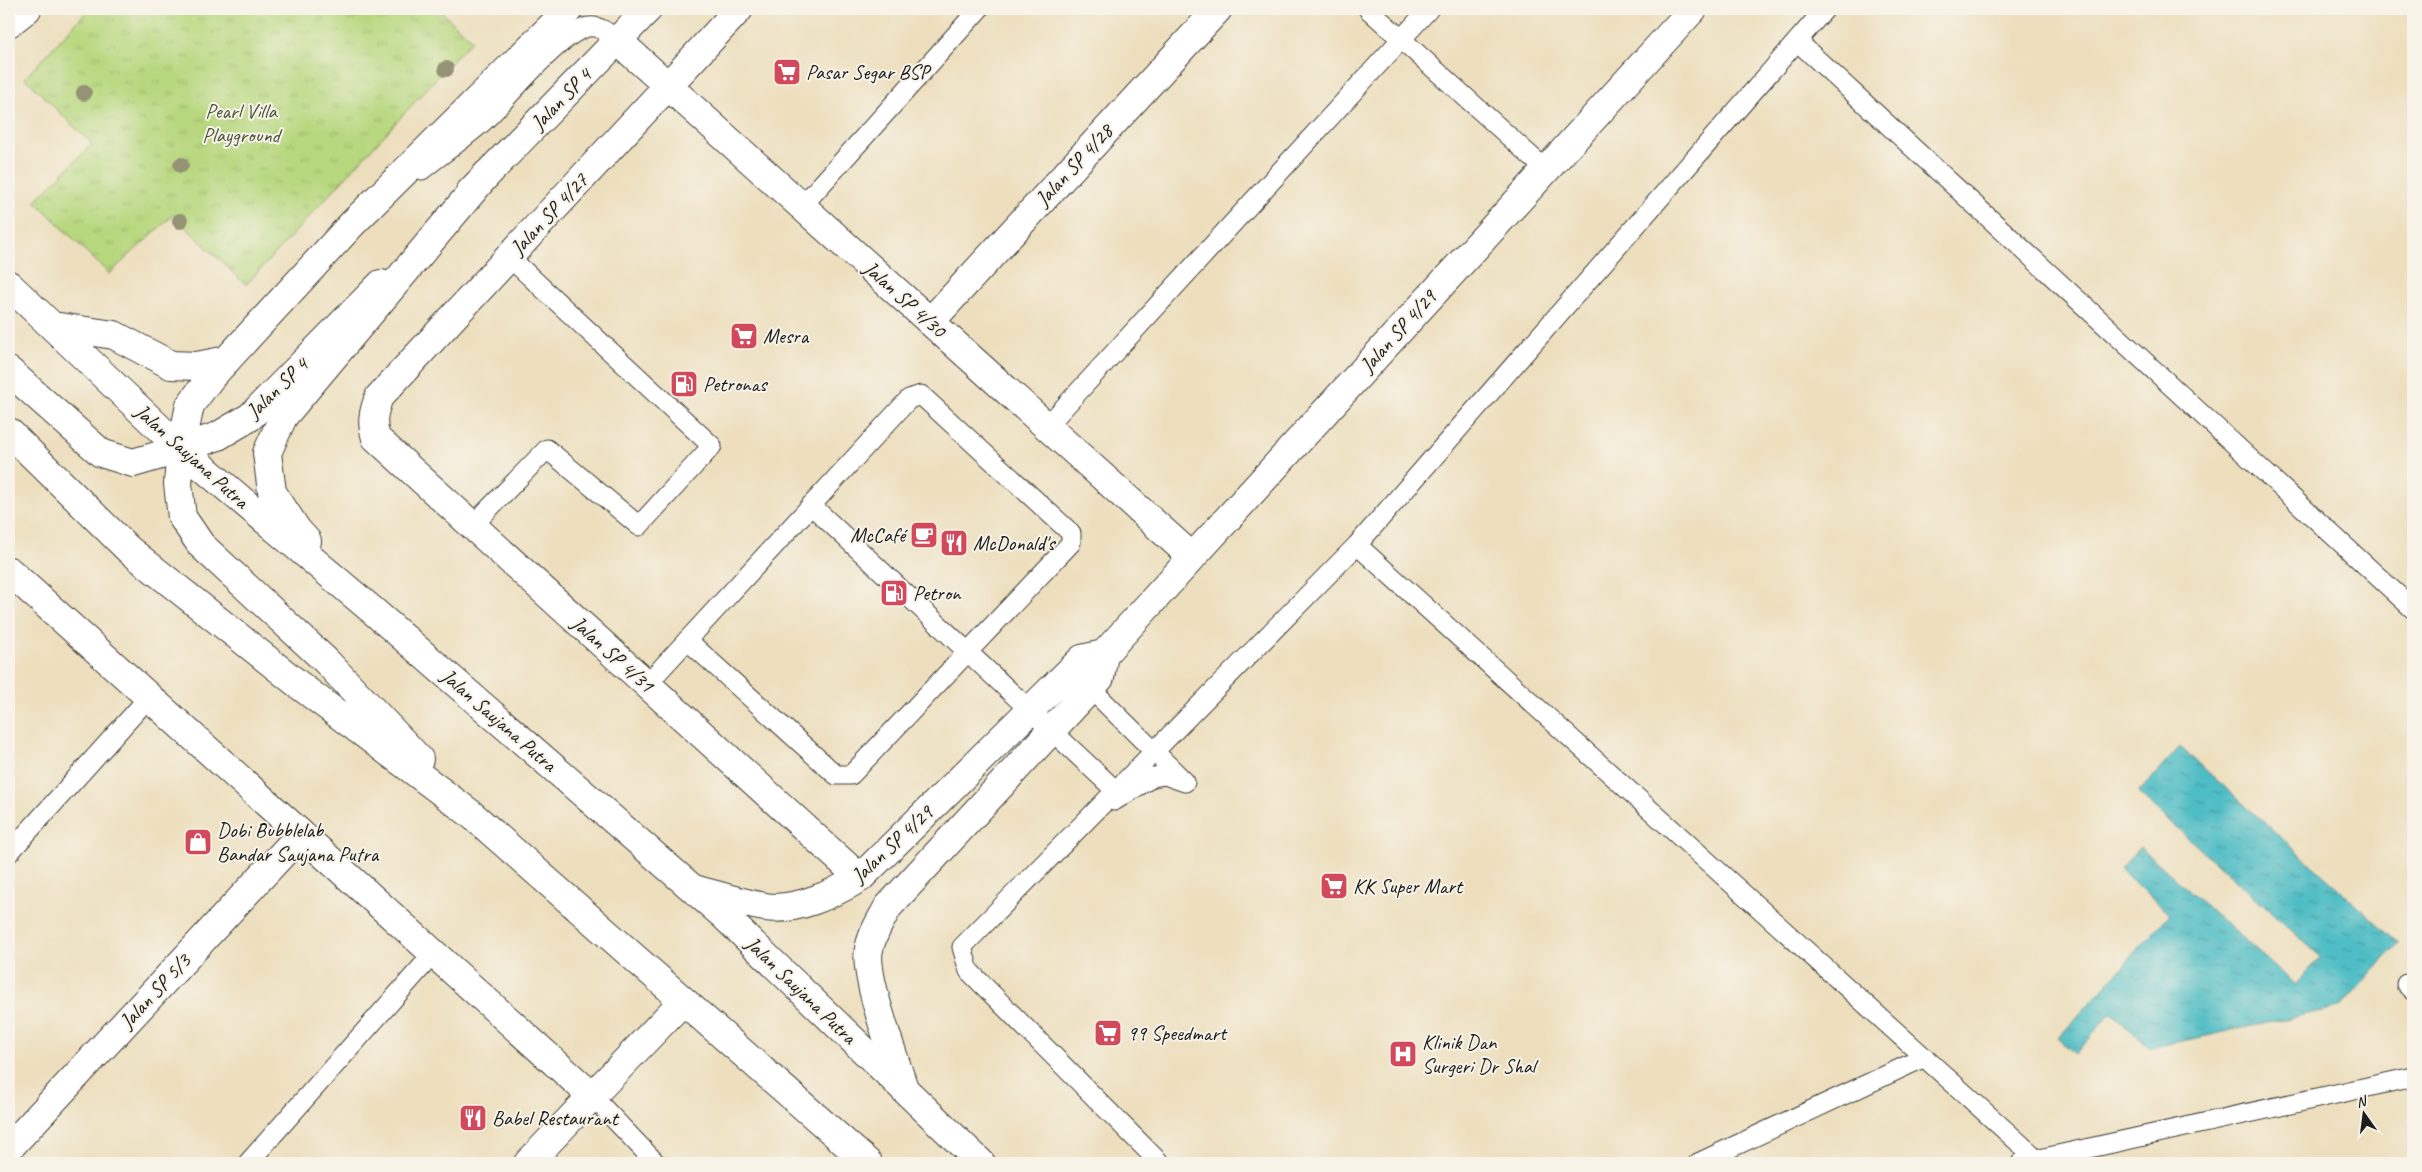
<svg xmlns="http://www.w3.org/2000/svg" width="2422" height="1172" viewBox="0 0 2422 1172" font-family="Caveat,sans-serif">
	<defs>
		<pattern id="park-tufts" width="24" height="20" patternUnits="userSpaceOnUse" patternTransform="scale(1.25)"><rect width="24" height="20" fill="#b8d87f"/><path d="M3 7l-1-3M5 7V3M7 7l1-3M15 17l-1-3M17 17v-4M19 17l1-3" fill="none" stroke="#9eb96d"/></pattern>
		<pattern id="water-ripples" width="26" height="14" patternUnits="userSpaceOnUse" patternTransform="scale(1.25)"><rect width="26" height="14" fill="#4fbdc5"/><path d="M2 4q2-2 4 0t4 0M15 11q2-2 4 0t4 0" fill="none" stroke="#41999f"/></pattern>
	</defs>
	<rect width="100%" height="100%" fill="#f7f3e8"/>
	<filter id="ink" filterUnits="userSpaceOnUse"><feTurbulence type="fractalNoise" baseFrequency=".02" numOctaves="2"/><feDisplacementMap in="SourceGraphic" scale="10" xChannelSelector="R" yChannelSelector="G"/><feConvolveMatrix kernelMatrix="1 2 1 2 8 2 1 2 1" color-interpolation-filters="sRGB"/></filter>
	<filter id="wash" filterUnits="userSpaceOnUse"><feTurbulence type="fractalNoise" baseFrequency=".0096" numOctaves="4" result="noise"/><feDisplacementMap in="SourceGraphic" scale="20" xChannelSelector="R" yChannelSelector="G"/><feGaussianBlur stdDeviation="1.12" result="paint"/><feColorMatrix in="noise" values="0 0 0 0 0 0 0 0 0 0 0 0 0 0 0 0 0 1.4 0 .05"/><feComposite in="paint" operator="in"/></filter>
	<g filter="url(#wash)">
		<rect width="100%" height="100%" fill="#eddfbe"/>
		<path fill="url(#park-tufts)" stroke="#6a7a4e" d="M89,9H438L472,40L246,285L173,215L109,274L35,201L92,144L25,78Z"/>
		<path fill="url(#water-ripples)" stroke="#366c70" d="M2180,747L2399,943L2341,1007L2150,1048L2111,1013L2075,1054L2058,1038L2170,914L2120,869L2140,847L2295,985L2321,957L2138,793Z"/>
	</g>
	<g filter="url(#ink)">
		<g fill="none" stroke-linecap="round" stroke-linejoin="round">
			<defs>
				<path id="service" d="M1368,9L1546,170
					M1797,41L2413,609
					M422,170C442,154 464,139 483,122C507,100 558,34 588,27C600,25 609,34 618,41
					M802,206L979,9
					M1047,426L1429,9
					M811,505L1115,790
					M472,526L547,449L639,526L712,446L509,257
					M1357,545L2038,1160
					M1083,681L1185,782
					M647,684L909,399L921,395L1071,533V543L851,775H836L687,640
					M1114,801L1153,777L1165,775L1185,782
					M9,853L149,697
					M2406,984L2413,991
					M592,1096L656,1163
					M248,1163L434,953
					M1160,1163L969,971L962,947L1357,545L1825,9
					M1698,1163L1925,1057
					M2021,1163L2413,1077"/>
				<path id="minor" d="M739,9L379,397C373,413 371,422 376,438L860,878
					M9,23L27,9
					M618,41L1192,557
					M470,192L648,9
					M930,322L1218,9
					M181,449L218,436L250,417L381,284
					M181,449L190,405L212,376L352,224L569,9
					M9,571L592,1096
					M1104,654L1693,9
					M694,889C717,895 741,903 765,907C795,912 835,893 860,878L1082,659L1104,654
					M904,1089C895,1058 863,977 869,949C872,934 881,920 888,907L1100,678L1104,654
					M9,1148L301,834
					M528,1163L682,1002"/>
				<path id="secondary" d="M9,285L181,449L372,610L723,915L981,1163
					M53,326L114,335L171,365L197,366L227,360
					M9,371L101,453L133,463L181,449
					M9,432L128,549L303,688L471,814L868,1163
					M181,449L178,484L182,517L201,545L326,661L419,759
					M307,541L297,530L272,492L267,453L283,417L487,174"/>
			</defs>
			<use href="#service" stroke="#3b3934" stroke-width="21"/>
			<use href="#minor" stroke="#3b3934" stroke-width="30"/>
			<use href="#secondary" stroke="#3b3934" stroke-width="30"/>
			<use href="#service" stroke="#fff" stroke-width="19"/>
			<use href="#minor" stroke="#fff" stroke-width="28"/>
			<use href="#secondary" stroke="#fff" stroke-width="28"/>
		</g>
		<g fill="#949375">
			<circle cx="446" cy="69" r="8"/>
			<circle cx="84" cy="93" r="8"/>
			<circle cx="181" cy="165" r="8"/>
			<circle cx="180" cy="221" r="8"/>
		</g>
	</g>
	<defs>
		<symbol id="supermarket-square" viewBox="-11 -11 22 22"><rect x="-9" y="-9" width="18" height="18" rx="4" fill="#d1495b" stroke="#f7f3e8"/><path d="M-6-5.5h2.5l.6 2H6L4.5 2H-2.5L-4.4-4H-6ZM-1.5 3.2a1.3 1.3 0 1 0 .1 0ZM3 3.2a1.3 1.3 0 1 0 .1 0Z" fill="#fff"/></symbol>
		<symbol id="fuel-square" viewBox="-11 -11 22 22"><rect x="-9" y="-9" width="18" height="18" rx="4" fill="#d1495b" stroke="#f7f3e8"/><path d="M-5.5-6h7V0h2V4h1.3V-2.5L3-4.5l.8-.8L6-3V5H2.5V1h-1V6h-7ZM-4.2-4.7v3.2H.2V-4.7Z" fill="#fff"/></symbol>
		<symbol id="cafe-square" viewBox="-11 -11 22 22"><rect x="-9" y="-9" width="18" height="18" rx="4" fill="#d1495b" stroke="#f7f3e8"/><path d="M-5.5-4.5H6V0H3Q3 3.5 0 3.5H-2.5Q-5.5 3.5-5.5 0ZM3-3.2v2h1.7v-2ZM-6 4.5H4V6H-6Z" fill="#fff"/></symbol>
		<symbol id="restaurant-square" viewBox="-11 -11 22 22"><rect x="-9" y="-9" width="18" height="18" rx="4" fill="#d1495b" stroke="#f7f3e8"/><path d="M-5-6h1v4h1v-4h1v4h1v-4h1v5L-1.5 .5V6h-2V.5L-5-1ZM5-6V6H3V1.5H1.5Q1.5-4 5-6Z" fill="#fff"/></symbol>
		<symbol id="shop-square" viewBox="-11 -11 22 22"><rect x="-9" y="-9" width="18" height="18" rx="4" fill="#d1495b" stroke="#f7f3e8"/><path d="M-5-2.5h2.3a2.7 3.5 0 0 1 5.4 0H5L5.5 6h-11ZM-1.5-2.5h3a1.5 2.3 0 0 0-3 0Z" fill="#fff"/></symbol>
		<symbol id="hospital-square" viewBox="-11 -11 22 22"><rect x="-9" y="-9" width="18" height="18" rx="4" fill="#d1495b" stroke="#f7f3e8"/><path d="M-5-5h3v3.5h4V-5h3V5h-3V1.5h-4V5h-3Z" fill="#fff"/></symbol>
	</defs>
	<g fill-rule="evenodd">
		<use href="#supermarket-square" x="771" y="56" width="32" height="32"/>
		<use href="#supermarket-square" x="728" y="320" width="32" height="32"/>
		<use href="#fuel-square" x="668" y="368" width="32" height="32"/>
		<use href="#cafe-square" x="908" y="519" width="32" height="32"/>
		<use href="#restaurant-square" x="938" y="527" width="32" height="32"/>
		<use href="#fuel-square" x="878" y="577" width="32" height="32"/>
		<use href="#shop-square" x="182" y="826" width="32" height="32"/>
		<use href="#supermarket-square" x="1318" y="870" width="32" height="32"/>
		<use href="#supermarket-square" x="1092" y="1017" width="32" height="32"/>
		<use href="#hospital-square" x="1387" y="1038" width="32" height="32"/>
		<use href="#restaurant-square" x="457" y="1102" width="32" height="32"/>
	</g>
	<g text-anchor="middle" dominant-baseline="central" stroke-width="4" stroke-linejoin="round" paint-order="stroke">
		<g font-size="21" fill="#1c1c1c" stroke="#f7f3e8" text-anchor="start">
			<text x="806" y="72">Pasar Segar BSP</text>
			<text x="763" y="336">Mesra</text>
			<text x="703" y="384">Petronas</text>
			<text x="905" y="535" text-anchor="end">McCafé</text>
			<text x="973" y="543">McDonald's</text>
			<text x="913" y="593">Petron</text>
			<text x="217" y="830">Dobi Bubblelab<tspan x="217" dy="24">Bandar Saujana Putra</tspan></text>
			<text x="1353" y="886">KK Super Mart</text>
			<text x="1127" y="1033">99 Speedmart</text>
			<text x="1422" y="1042">Klinik Dan<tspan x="1422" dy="24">Surgeri Dr Shal</tspan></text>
			<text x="492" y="1118">Babel Restaurant</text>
		</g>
		<g font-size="21" fill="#1c1c1c" stroke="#f7f3e8">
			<text transform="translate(561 99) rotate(-46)">Jalan SP 4</text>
			<text transform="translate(1074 165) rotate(-47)">Jalan SP 4/28</text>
			<text transform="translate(549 214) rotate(-47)">Jalan SP 4/27</text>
			<text transform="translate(905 299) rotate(42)">Jalan SP 4/30</text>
			<text transform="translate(1398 331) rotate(-48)">Jalan SP 4/29</text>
			<text transform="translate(277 388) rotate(-44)">Jalan SP 4</text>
			<text transform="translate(192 456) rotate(42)">Jalan Saujana Putra</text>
			<text transform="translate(613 654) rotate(42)">Jalan SP 4/31</text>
			<text transform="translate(499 720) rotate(41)">Jalan Saujana Putra</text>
			<text transform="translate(892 844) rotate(-43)">Jalan SP 4/29</text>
			<text transform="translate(801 990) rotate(44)">Jalan Saujana Putra</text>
			<text transform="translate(155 991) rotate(-47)">Jalan SP 5/3</text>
		</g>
		<g font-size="21" fill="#4b543a" stroke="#f7f3e8">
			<text x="241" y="111">Pearl Villa<tspan x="241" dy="24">Playground</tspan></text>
		</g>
	</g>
	<rect width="2422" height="1172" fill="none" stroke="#f7f3e8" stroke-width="30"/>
	<g transform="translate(2364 1114) rotate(346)" stroke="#f7f3e8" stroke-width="4" paint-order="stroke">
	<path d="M0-4L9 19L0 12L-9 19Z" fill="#1c1c1c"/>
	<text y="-8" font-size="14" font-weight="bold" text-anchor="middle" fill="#1c1c1c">N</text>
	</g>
</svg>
